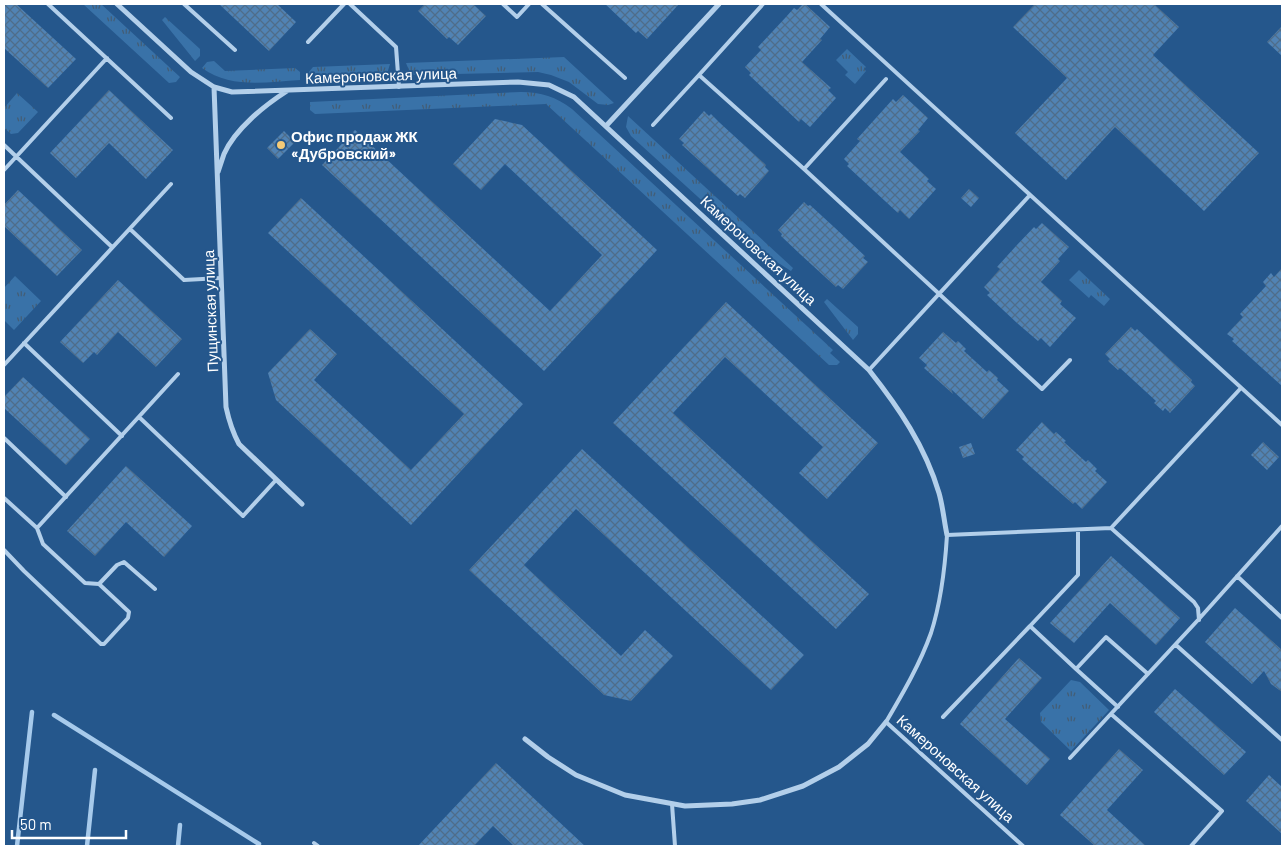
<svg xmlns="http://www.w3.org/2000/svg" width="1286" height="850" viewBox="0 0 1286 850" font-family="Barlow,sans-serif">
	<defs>
		<pattern id="grass-tufts" width="24" height="20" patternUnits="userSpaceOnUse" patternTransform="scale(1.25)"><rect width="24" height="20" fill="#3972a8"/><path d="M3 7l-1-3M5 7V3M7 7l1-3M15 17l-1-3M17 17v-4M19 17l1-3" fill="none" stroke="#435d75"/></pattern>
		<pattern id="building-cross-hatch" width="8" height="8" patternUnits="userSpaceOnUse" patternTransform="scale(1.25)"><rect width="8" height="8" fill="#5183b4"/><path d="M0 0l8 8M0 8l8-8" fill="none" stroke="#4f6d8a"/></pattern>
	</defs>
	<rect width="100%" height="100%" fill="#25578c"/>
	<path fill="url(#grass-tufts)" d="M83,4H101L180,77L176,82L169,83Z
		M165,17L200,49V56L195,61L162,20Z
		M847,49L866,67L864,69L866,71L855,84L845,75L848,72L836,60Z
		M564,57L614,103L608,105L598,104L569,82L551,75L538,72L411,75L406,63Z
		M214,61L225,71L295,68L300,72V80C266,82 231,89 202,68L207,62Z
		M390,64L386,77L309,80V72L313,67Z
		M521,92C541,92 556,97 572,109L833,350L830,353L840,362L837,365H829L546,104L315,114L310,110V102Z
		M17,93L38,112L18,133L11,134L4,128V108Z
		M628,116L793,268L791,271L753,247L631,136L626,127Z
		M1079,270L1110,299L1104,306L1091,295L1089,298L1069,280Z
		M15,276L41,301L14,330L4,320V288Z
		M827,299L858,327V334L853,340L824,302Z
		M1071,680L1080,682L1109,710L1071,751L1041,722L1040,713Z"/>
	<g fill="none" stroke-linecap="round" stroke-linejoin="round">
		<path stroke="#a7caeb" stroke-width="4.5" d="M54,715L259,844
			M17,846L32,712
			M87,846L95,770
			M178,846L180,825"/>
	</g>
	<path fill="url(#building-cross-hatch)" d="M4,4H16L76,59L48,88L4,48Z
		M219,4H277L296,22L269,51Z
		M425,4H473L486,16L458,45L449,37L447,39L418,11Z
		M605,4H679L647,39L638,31L636,33Z
		M803,4H805L830,27L820,39L822,40L802,62L831,88L828,90L836,98L810,127L801,119L799,122L749,75L751,73L745,67L761,50L758,47L786,17L794,8L797,10Z
		M1035,4H1154L1179,27L1153,55L1259,153L1204,211L1115,127L1066,180L1015,133L1067,78L1013,27Z
		M1282,26V56L1267,42Z
		M109,90L173,150L146,179L109,143L76,178L50,153Z
		M903,95L928,118L918,130L920,131L900,152L929,179L927,181L936,189L909,219L900,210L898,213L847,166L849,164L844,159L860,141L857,139L893,99L896,102Z
		M704,111L709,116L711,114L720,123L766,165L765,167L769,171L745,198L740,194L738,196L682,145L684,143L679,139Z
		M495,119L522,125L657,250L544,371L322,165L355,130L550,311L602,255L505,164L481,190L453,164Z
		M284,131L295,142L278,159L267,148Z
		M969,189L979,198L971,207L961,198Z
		M18,190L82,250L57,276L4,226V205Z
		M301,198L523,404L411,525L276,400L268,373L310,329L337,354L314,380L411,470L464,414L268,233Z
		M804,202L808,206L810,205L834,227L865,256L863,258L868,262L843,289L838,285L836,287L800,254L781,236L782,234L778,230Z
		M1042,223L1069,247L1058,259L1060,261L1041,282L1062,301L1060,304L1076,318L1050,347L1041,338L1038,341L1017,323L987,295L990,293L984,287L1000,269L997,267L1016,246L1034,227L1036,229Z
		M1282,268V386L1232,341L1234,339L1227,334L1243,317L1240,314L1266,286L1263,282L1271,273L1274,277Z
		M118,280L182,339L156,367L118,332L97,355L94,352L83,363L60,342Z
		M726,302L878,443L827,499L799,473L823,447L725,357L673,413L869,594L836,629L613,423Z
		M1131,327L1135,331L1137,329L1192,380L1191,382L1195,386L1170,413L1165,408L1163,411L1154,403L1156,401L1120,368L1118,370L1108,361L1110,359L1105,354Z
		M943,332L956,343L958,341L966,349L964,351L987,372L989,370L998,378L997,380L1009,391L983,419L951,389L953,394L924,368L927,365L919,358Z
		M23,377L90,439L66,465L4,408V397Z
		M1042,422L1054,434L1056,432L1066,441L1064,442L1086,462L1088,460L1097,469L1095,471L1107,482L1082,509L1075,502L1073,504L1032,468L1022,459L1024,457L1016,450Z
		M1263,442L1279,457L1267,470L1251,455Z
		M971,443L975,454L963,458L959,447Z
		M582,449L804,655L771,690L576,509L524,565L621,656L645,630L673,656L631,701L604,695L469,570Z
		M126,466L192,526L164,557L126,522L95,556L67,531Z
		M1111,556L1180,618L1156,645L1110,603L1074,643L1050,623Z
		M1235,608L1282,650V692L1271,684L1264,671L1252,684L1205,642Z
		M1019,658L1042,678L1005,719L1050,759L1027,785L960,724Z
		M1175,689L1246,752L1224,775L1154,712Z
		M1119,749L1143,770L1107,810L1146,846H1095L1060,815Z
		M496,763L585,846H514L493,826L474,846H418Z
		M1269,775L1282,787V834L1246,801Z"/>
	<g fill="none" stroke-linecap="round" stroke-linejoin="round">
		<path stroke="#b3cfea" stroke-width="4" d="M48,4L171,118
			M184,4L235,50
			M350,4L396,47L399,87
			M503,4L517,17L529,4
			M542,4L625,78
			M763,4L699,75L804,169L1042,389L1070,360
			M821,4L1282,425
			M308,42L344,4
			M653,125L699,75
			M4,145L112,247
			M804,169L886,79
			M4,170L107,58
			M130,229L184,280L221,278
			M24,343L122,436
			M4,365L171,184
			M869,370L1030,195
			M139,417L243,516L276,480
			M4,438L66,497
			M4,498L37,528L43,544L85,583L99,584L129,612L128,618L104,644H101L24,571L4,550
			M37,528L178,374
			M1111,528L1194,602L1198,608L1199,620
			M1237,576L1282,618
			M99,584L117,565L124,562L155,589
			M1176,645L1282,740
			M1076,669L1030,626L1078,575V530
			M1118,707L1076,669L1106,637L1148,674
			M1111,714L1222,811L1191,846
			M943,717L1030,626
			M1070,758L1198,620L1282,526
			M672,804L675,846
			M314,843L318,846
			M1023,846L886,722C903,693 920,664 931,633C941,602 945,568 947,535L1111,528L1241,388"/>
		<path stroke="#b3cfea" stroke-width="5" d="M117,4L191,72L214,87L232,92L518,82L549,85L574,97L869,370C899,408 925,446 939,493C943,507 944,521 947,535
			M214,87L226,407C229,421 232,431 239,444L302,504
			M606,126L719,4
			M218,172C220,166 222,160 224,154C235,129 265,105 287,91
			M525,739L548,757L576,775L625,795L685,806L732,804L760,800L803,786L839,767L868,744L886,722"/>
	</g>
	<circle fill="#f4ca77" stroke="#25578c" stroke-width="2" cx="281" cy="145" r="5"/>
	<g text-anchor="middle" dominant-baseline="central" stroke-width="4" stroke-linejoin="round" paint-order="stroke">
		<g font-size="15" fill="#fff" stroke="#25578c">
			<text transform="translate(381 75) rotate(-2)">Камероновская улица</text>
			<text transform="translate(759 250) rotate(43)">Камероновская улица</text>
			<text transform="translate(210 311) rotate(-92)">Пущинская улица</text>
			<text transform="translate(956 768) rotate(42)">Камероновская улица</text>
		</g>
		<g font-size="15" font-weight="bold" fill="#fff" stroke="#25578c" text-anchor="start">
			<text x="291" y="136">Офис продаж ЖК<tspan x="291" dy="17">«Дубровский»</tspan></text>
		</g>
	</g>
	<rect width="1286" height="850" fill="none" stroke="#ffffff" stroke-width="10"/>
	<path d="M12 830v8h114v-8" fill="none" stroke="#ffffff" stroke-width="2.5"/>
	<text x="20" y="830" font-size="15" fill="#ffffff" stroke="#25578c" stroke-width="4" paint-order="stroke">50 m</text>
</svg>
